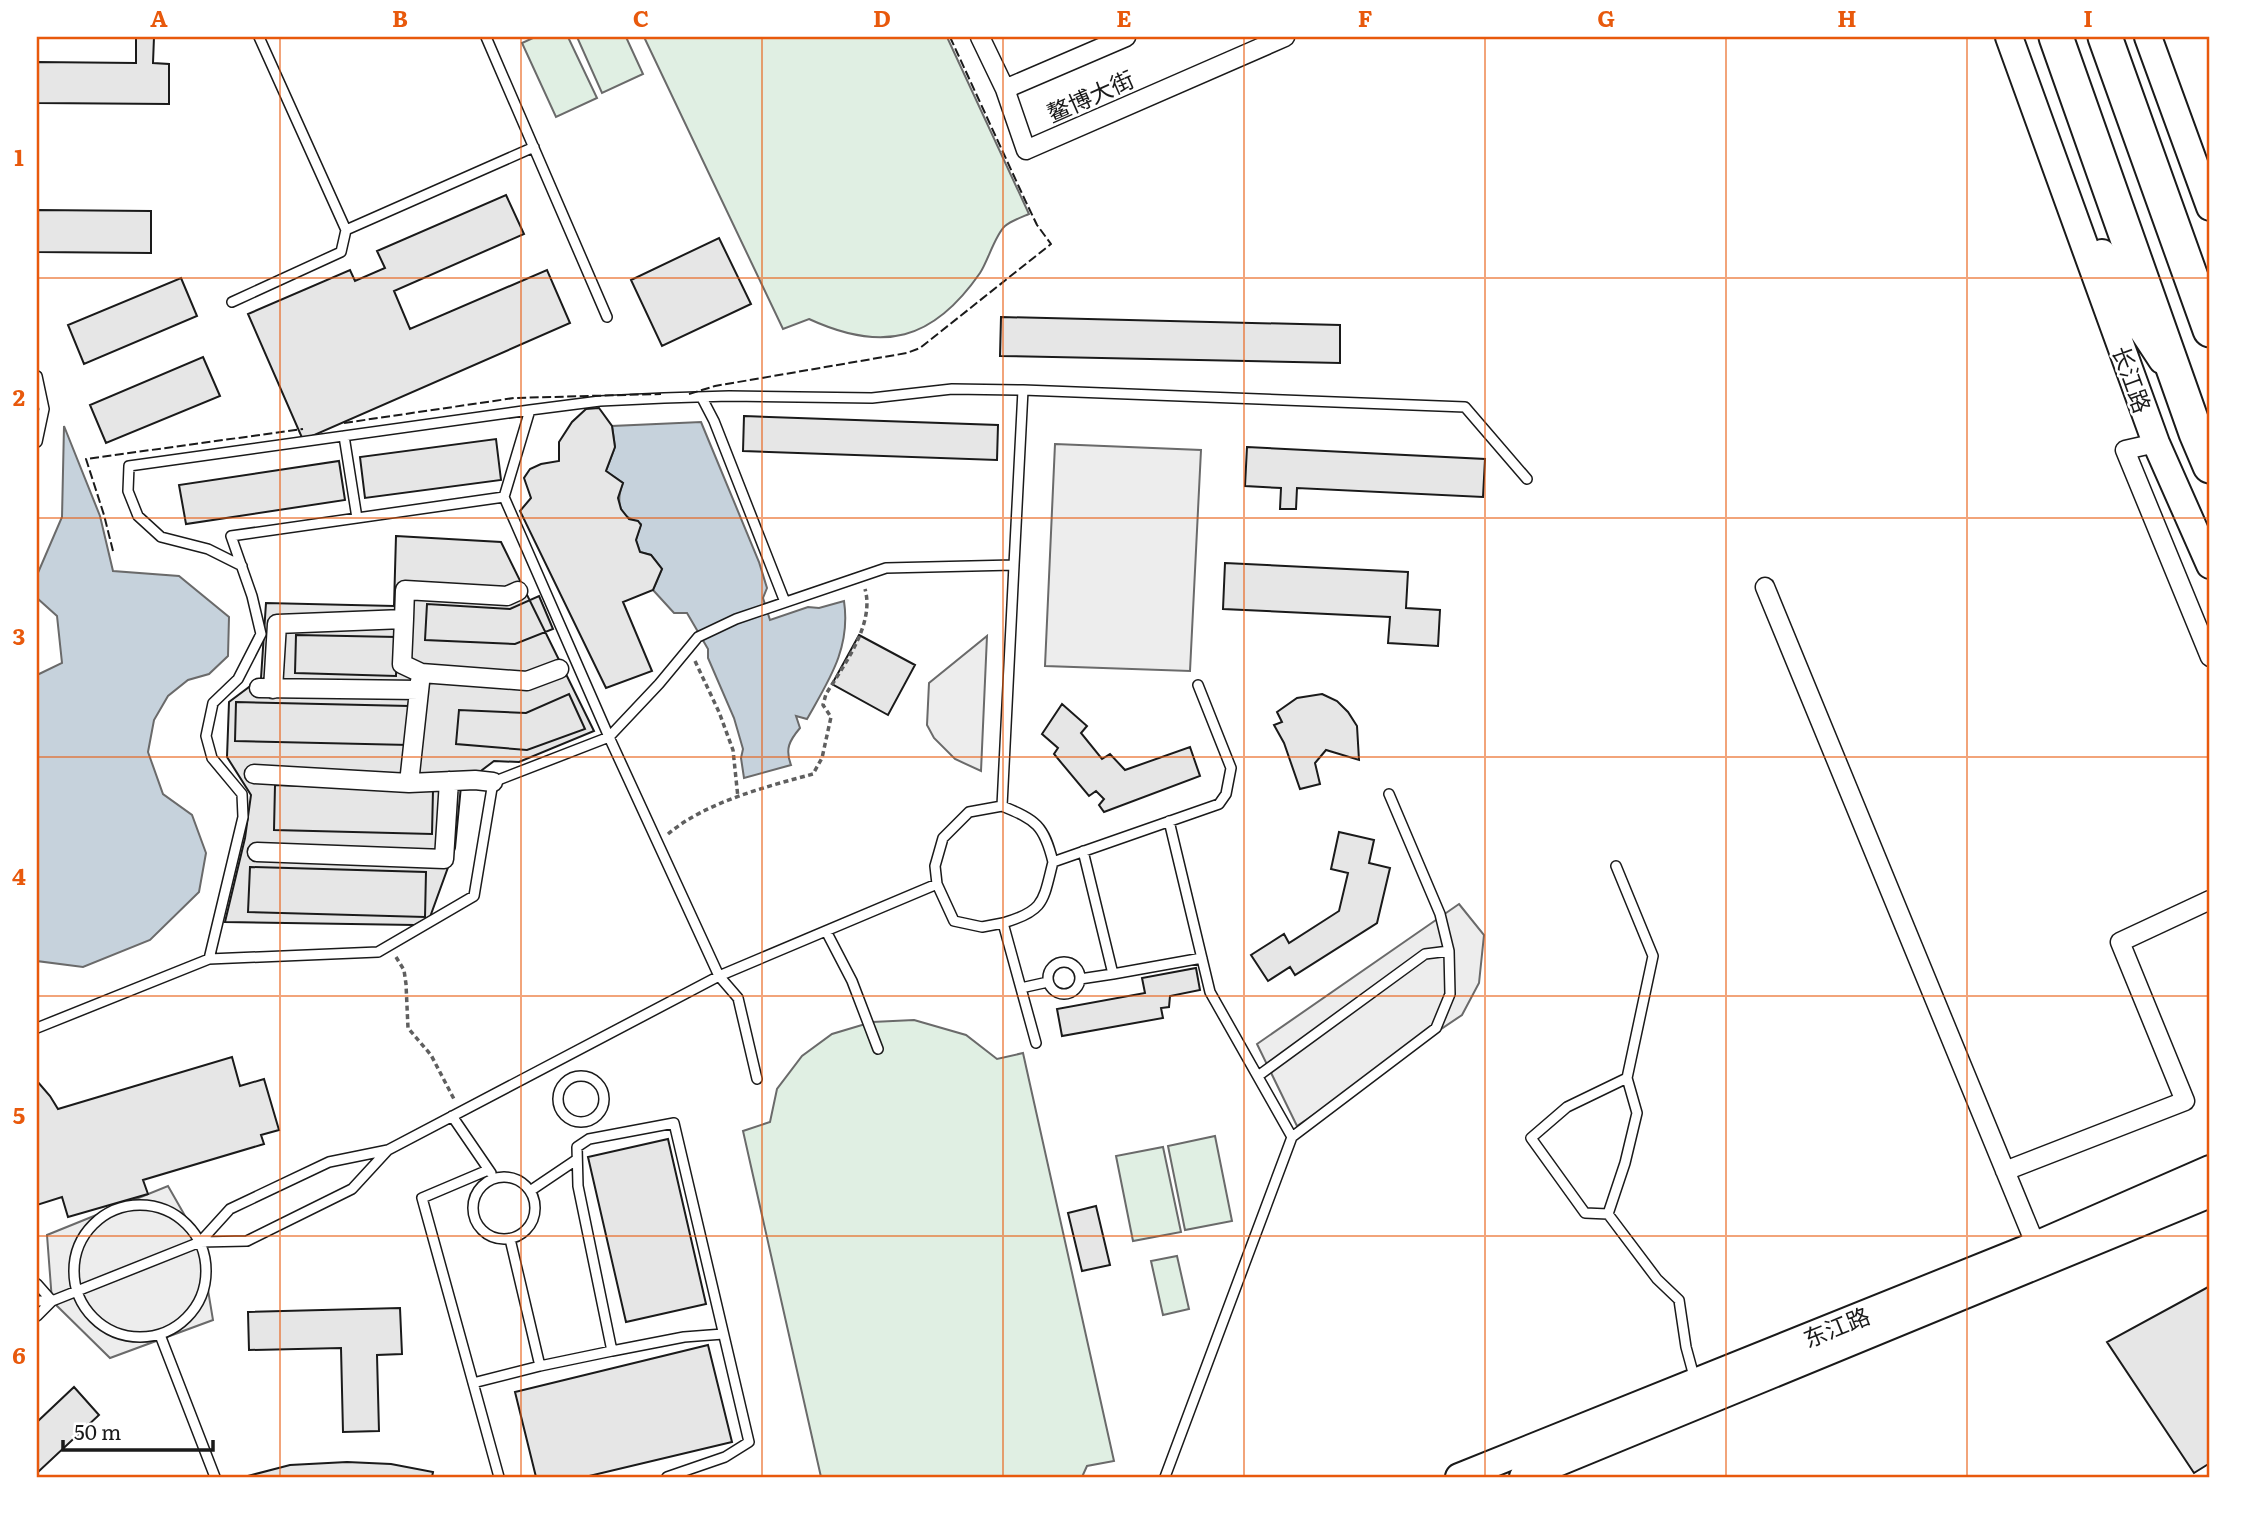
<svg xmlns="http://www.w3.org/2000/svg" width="2247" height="1514" viewBox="0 0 2247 1514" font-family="Literata,'Noto Sans SC',serif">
	<rect width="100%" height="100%" fill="#fff"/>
	<path fill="#e0efe3" stroke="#6a6a6a" stroke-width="2" d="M535,37H568L597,98L556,117L522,43Z
		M577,37H626L643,74L602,93Z
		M644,37H947L1029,214C1022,217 1011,221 1005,226C995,235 988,261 980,273C933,341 883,353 809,319L783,329Z
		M914,1020L966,1035L997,1059L1023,1053L1114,1461L1087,1466L1082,1477H821L743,1131L770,1122L777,1089L802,1056L832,1034L872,1022Z
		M1215,1136L1232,1221L1185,1230L1168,1146Z
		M1163,1147L1181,1232L1133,1241L1116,1156Z
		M1177,1256L1189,1309L1163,1315L1151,1261Z"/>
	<path fill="#ededed" stroke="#6a6a6a" stroke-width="2" d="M1055,444L1201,450L1190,671L1045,666Z
		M987,636L981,771L955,759L934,738L927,725L929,683Z
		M1459,904L1484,935L1479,983L1462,1015L1297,1126L1257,1044Z
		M168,1186L200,1242L213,1320L110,1358L52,1301L47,1235Z"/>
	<path fill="#c6d2dc" stroke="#6a6a6a" stroke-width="2" d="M701,422L759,562L767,588L763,598L770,620L808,607L819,608L844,601C851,648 829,680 807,719L796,716L800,728C789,741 785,749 791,765L744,778L741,758L743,749L734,718L708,658V649L687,613H674L653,590L662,569L651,555L640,552L636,540L641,524C638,522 634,521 631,519C616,512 618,495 623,483L606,471L615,447L612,426Z
		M64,426L100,516L113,571L179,576L229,617L228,656L209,674L188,680L168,696L154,720L148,752L163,794L192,815L206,853L199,892L150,940L83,967L37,961V675L62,663L57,616L37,598V575L62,517Z"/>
	<path fill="#e6e6e6" stroke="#1a1a1a" stroke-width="2" d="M136,37H154L153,63L169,64V104L37,103V62L136,63Z
		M506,195L524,234L394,291L410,329L547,270L570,323L303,440L248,314L350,270L355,281L385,268L377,251Z
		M37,210L151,211V253L37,252Z
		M719,238L751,304L662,346L631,280Z
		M181,278L197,316L84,364L68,325Z
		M1001,317L1340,325V363L1000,356Z
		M203,357L220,396L106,443L90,405Z
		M599,408L612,426L615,447L606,471L623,483L618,498L621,509L629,519L638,521L641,525L636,540L640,552L651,555L662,569L653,590L623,602L652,671L606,688L520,511L531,498L524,478L530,469L541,464L559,461V442L572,422L586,409Z
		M744,416L998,425L997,460L743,451Z
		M496,439L501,480L365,498L360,457Z
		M1247,447L1485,459L1483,497L1297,488L1296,509H1280L1281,488L1245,486Z
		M339,461L345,500L186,524L179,485Z
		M396,536L501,542L594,731L519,762L494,761L461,786L455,848L430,917L415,925L225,922L245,838L251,795L227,757L229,702L261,678L266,603L394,606Z
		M1225,563L1408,572L1406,608L1440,610L1438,646L1388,643L1390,617L1223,609Z
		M539,596L553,629L515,644L425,640L427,604L510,609Z
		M296,635L397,637L396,676L295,673Z
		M859,635L915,665L888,715L832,684Z
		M569,694L585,729L527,750L456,744L459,710L526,713Z
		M1322,694L1337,701L1348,712L1357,726L1359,760L1326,750L1315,763L1320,784L1300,789L1284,743L1274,725L1282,722L1277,712L1297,698Z
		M236,702L409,706V745L235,741Z
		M1062,704L1087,726L1081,733L1102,759L1110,754L1125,770L1190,747L1200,776L1104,812L1099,805L1104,799L1096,791L1089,796L1054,754L1058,748L1042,734Z
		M275,785L433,790L432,834L274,830Z
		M1339,832L1374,840L1369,863L1390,868L1377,923L1295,975L1290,967L1268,981L1251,955L1284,934L1289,943L1339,911L1348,873L1331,869Z
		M250,867L426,872L425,917L248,912Z
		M1196,968L1200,990L1170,996L1169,1007L1161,1008L1163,1018L1062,1036L1057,1009L1145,993L1142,978Z
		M232,1057L240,1086L264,1079L279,1130L261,1135L264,1144L143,1180L148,1194L68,1217L62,1197L37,1205V1081L50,1096L58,1109Z
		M668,1139L706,1304L626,1322L588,1157Z
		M1096,1206L1110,1265L1082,1271L1068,1213Z
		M2210,1286V1463L2194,1473L2107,1342Z
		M400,1308L402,1354L377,1355L379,1431L343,1432L341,1348L249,1350L248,1312Z
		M708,1345L732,1442L585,1477H536L515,1392Z
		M74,1387L99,1415L37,1473V1422Z
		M347,1462L391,1464L433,1472L432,1477H244L290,1465Z"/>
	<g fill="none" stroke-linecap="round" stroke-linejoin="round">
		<defs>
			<path id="lane" d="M259,37L346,230
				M486,37L607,317
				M232,302L341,252L346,230L534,147
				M37,376L44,409L37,442
				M702,398L714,421L785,602
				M530,410L600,401L664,398L729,396L872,398L952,389L1023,390
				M344,436L357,518
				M1014,565L1023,390L1465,407L1527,479
				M1389,794L1440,914L1449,951
				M1002,806C1036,820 1044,825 1053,862L1219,804L1226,794L1231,768L1198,685
				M1169,821L1210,992L1292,1137
				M1083,851L1113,974L1202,958
				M1616,866L1653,956L1627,1078L1567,1107L1531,1138L1585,1213L1608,1214L1657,1279L1679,1300L1686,1347L1695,1380
				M937,884L954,921L982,927L1003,923L1036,1043
				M1003,923C1045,911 1043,901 1053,862
				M826,931L852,981L878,1049
				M209,959L243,817L242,794L212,758L206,736L213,703L238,679L261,634L252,596L231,536L504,497
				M1048 978a16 16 0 1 1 32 0a16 16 0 1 1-32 0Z
				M1080,979L1113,974
				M1021,988L1048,982
				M37,1028L209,959L378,952L474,896L493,782L609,737L719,976L738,998L757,1079
				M558 1099a23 23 0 1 1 46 0a23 23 0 1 1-46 0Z
				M452,1116L491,1173
				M488,1170L422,1198L499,1477
				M473 1208a31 31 0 1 1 62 0a31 31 0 1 1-62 0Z
				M530,1191L576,1160
				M74 1271a66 66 0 1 1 132 0a66 66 0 1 1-132 0Z
				M1608,1214L1625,1163L1637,1113L1627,1078
				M510,1239L540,1366L612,1351
				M200,1242L230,1209L329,1162L388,1150L719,976L937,884L935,866L943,838L969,812L1002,806L1014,565L886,568L736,619L698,637L659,684L609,737L504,497L530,410L129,466L128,491L138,516L161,537L208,549L242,566
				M37,1284L52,1301
				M37,1301H52
				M37,1316L52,1301L200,1242L247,1241L352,1189L387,1151
				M160,1335L215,1477
				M473,1383L540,1366
				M667,1477L725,1457L749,1442L674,1123L589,1139L577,1147L578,1186L612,1351L684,1337L723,1334
				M1165,1477L1292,1137L1436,1028L1450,994L1449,951L1425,954L1258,1076"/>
			<path id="street" d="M980,37L1005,89L1026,150L1285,37
				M1005,89L1126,37
				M2156,443L2125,450L2210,657
				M1765,587L2039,1253
				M404,619L402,664L421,673
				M259,688L419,690
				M273,689L277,624L404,619L405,590L507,596L518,591
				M254,774L409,783
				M493,782L475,780L409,783L421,673L527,681L559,669
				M257,852L444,859L449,781
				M2005,1171L2185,1101L2120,942L2210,900"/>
			<path id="secondary" d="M2009,37L2156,443L2210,565
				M2148,37L2210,207
				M2102,253L2139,325L2162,360
				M1459,1477L2036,1245L2210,1169
				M1523,1477L2210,1194"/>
			<path id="highway" d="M2056,37L2196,433L2210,466
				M2105,37L2210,330"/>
		</defs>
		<use href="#lane" stroke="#1a1a1a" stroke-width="12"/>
		<use href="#street" stroke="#1a1a1a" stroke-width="21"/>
		<use href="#secondary" stroke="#1a1a1a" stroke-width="30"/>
		<use href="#highway" stroke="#1a1a1a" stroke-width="37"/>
		<path stroke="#5f5f5f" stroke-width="3.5" stroke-dasharray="5 3.5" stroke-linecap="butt" d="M695,661L719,712L733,750L738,798
			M668,834C706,802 765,787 813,774L822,758L831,717L823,705L826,694C844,665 875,624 865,589
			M396,957L404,970L406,984L408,1028L431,1055L455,1101"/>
		<use href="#lane" stroke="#fff" stroke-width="9"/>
		<use href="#street" stroke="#fff" stroke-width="18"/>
		<use href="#secondary" stroke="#fff" stroke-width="26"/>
		<use href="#highway" stroke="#fff" stroke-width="33"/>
		<path stroke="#1a1a1a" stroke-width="2" stroke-dasharray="9 3.5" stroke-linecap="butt" d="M689,394L715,386L907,353L920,348L1051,244L1037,225L1025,200L950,37
			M344,423L514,398L661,394
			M113,551L104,515L86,459L303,429"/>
	</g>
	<path fill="none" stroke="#e8590c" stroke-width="2" stroke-opacity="0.55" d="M280,37V1477M521,37V1477M762,37V1477M1003,37V1477M1244,37V1477M1485,37V1477M1726,37V1477M1967,37V1477M37,278H2210M37,518H2210M37,757H2210M37,996H2210M37,1236H2210"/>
	<g text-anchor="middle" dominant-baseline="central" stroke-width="5" stroke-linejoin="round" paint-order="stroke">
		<g font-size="23" fill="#1a1a1a" stroke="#fff">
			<text transform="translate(1090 95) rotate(-24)">鳌博大街</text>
			<text transform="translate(2133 379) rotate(70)">长江路</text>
			<text transform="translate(1836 1326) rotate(-22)">东江路</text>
		</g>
	</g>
	<rect width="2247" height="1514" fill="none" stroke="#ffffff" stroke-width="77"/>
	<path d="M63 1440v10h150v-10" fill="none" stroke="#1a1a1a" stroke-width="3.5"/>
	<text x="74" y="1440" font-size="21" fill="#1a1a1a" stroke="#ffffff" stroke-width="5" paint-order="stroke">50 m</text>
	<rect x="38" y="38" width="2170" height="1438" fill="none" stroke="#e8590c" stroke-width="2.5"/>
	<g font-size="23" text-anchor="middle" font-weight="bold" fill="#e8590c">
		<text x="159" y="27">A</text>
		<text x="400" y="27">B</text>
		<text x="641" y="27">C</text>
		<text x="882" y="27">D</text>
		<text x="1124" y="27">E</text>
		<text x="1365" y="27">F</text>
		<text x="1606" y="27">G</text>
		<text x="1847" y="27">H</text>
		<text x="2088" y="27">I</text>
		<text x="19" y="166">1</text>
		<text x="19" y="406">2</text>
		<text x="19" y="645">3</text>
		<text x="19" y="885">4</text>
		<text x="19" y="1124">5</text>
		<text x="19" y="1364">6</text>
	</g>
</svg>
